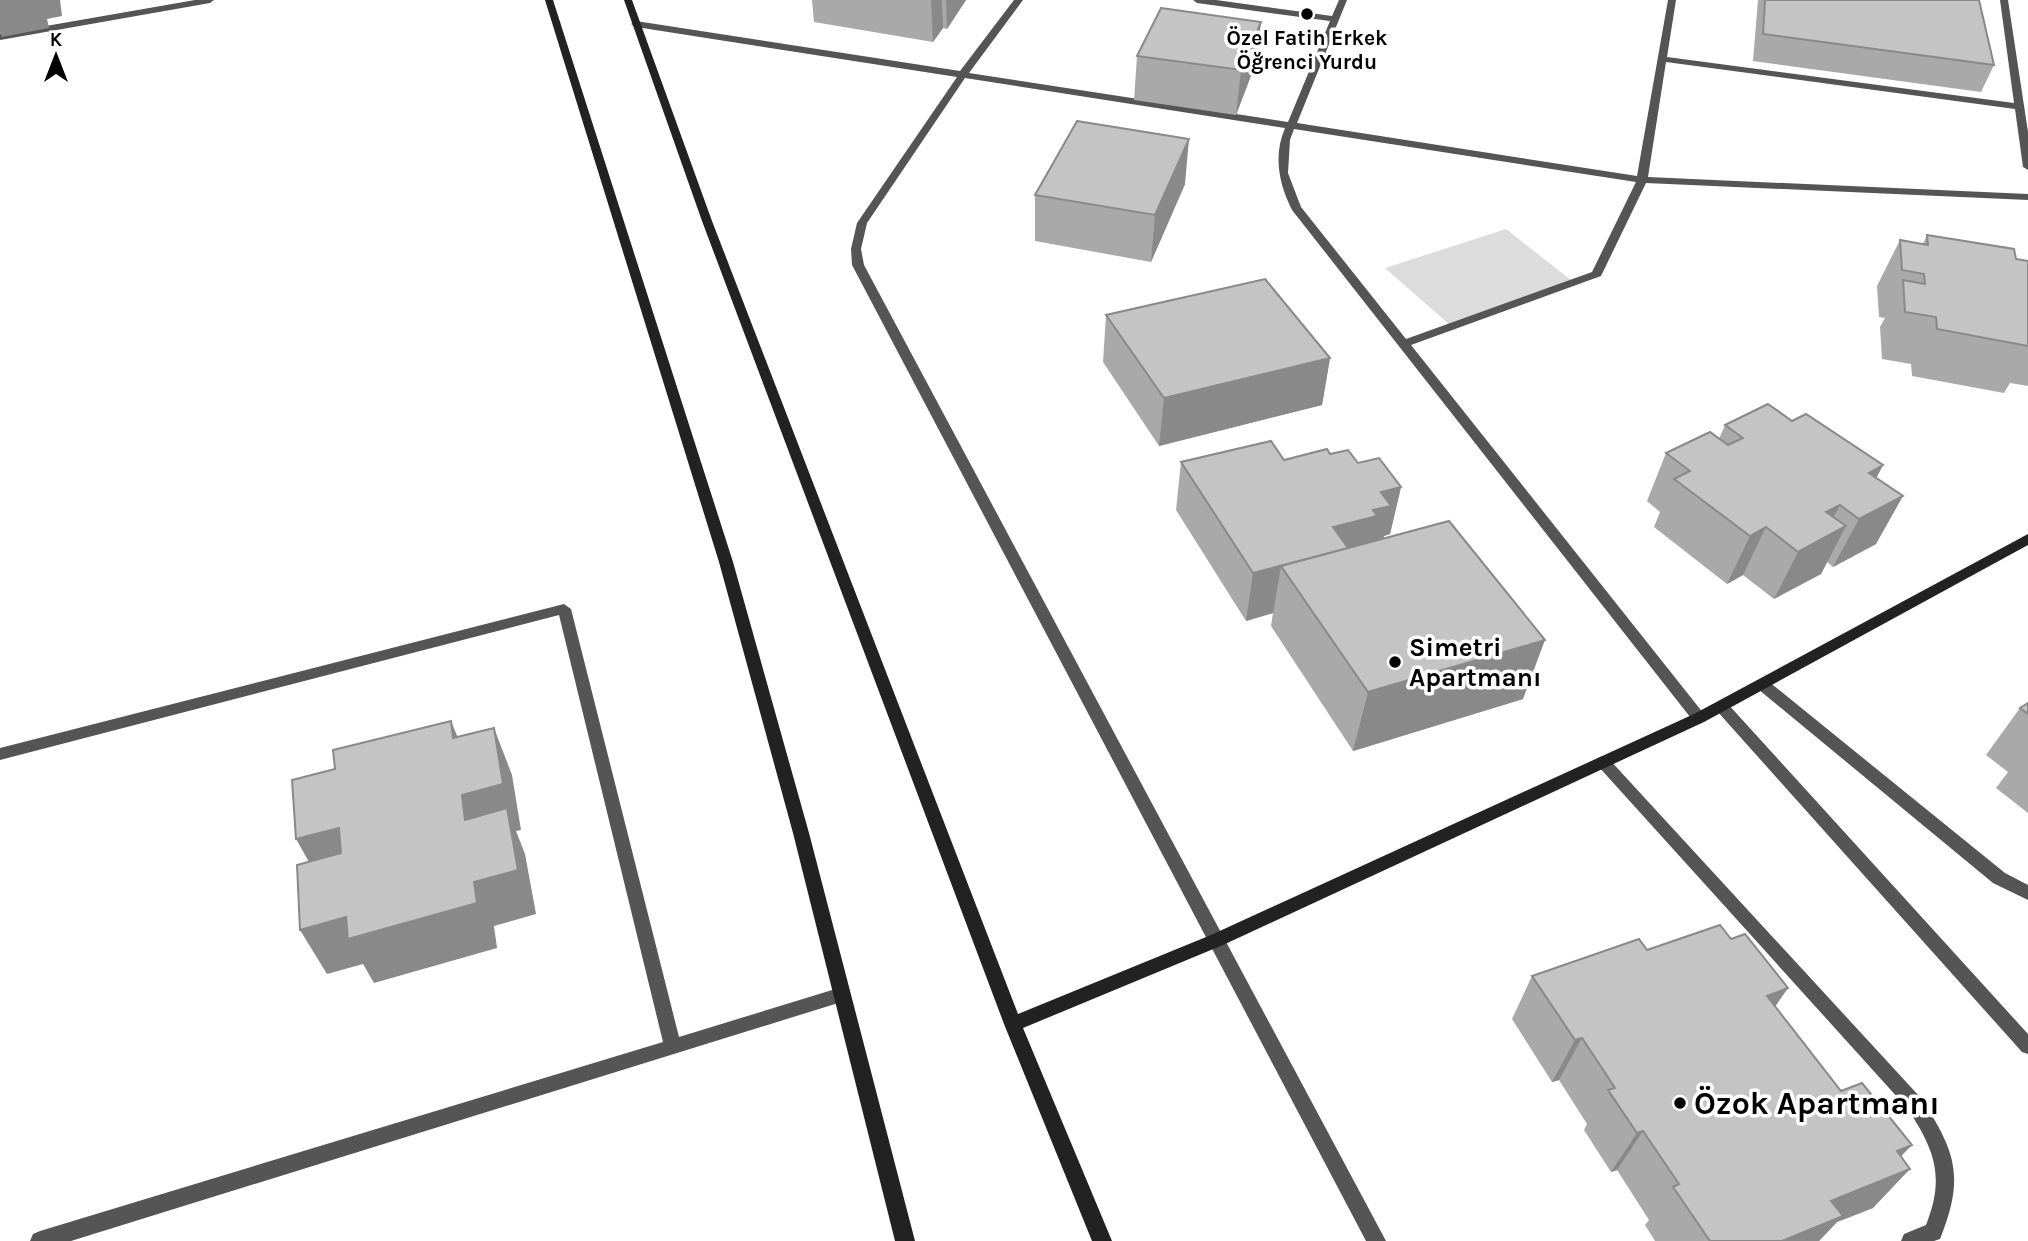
<svg xmlns="http://www.w3.org/2000/svg" width="2028" height="1241" viewBox="0 0 2028 1241" font-family="Karla,sans-serif">
	<rect width="100%" height="100%" fill="#fff"/>
	<path fill="#dcdcdc" d="M1506,229L1576,284L1451,326L1385,268Z"/>
	<g fill="none" stroke-linecap="round" stroke-linejoin="round">
		<path fill="#555" fill-rule="evenodd" d="M1763,679L1768,681L2005,873L2028,885V900L1993,883L1758,689L1756,685L1758,681Z
			M1603,756L1608,758L1920,1097C1956,1151 1965,1177 1940,1239L1934,1241H1901L1904,1234L1926,1225C1945,1177 1935,1151 1908,1109L1598,766L1595,762L1598,758Z"/>
		<path fill="#555" fill-rule="evenodd" d="M195,0H214L210,3L0,40V34Z
			M1014,0H1023L969,73L1288,122L1330,21L1197,3L1193,0H1216L1332,16L1339,0H1347L1297,123L1637,176L1668,0H1676L1667,57L2014,103L2000,0H2008L2028,132V170L2023,167L2015,109L1666,62L1648,177L2028,194V200L1646,183L1601,276L1411,345L1704,714L1706,718L1704,722H1694L1292,210C1279,184 1273,156 1285,128L965,78L867,223L861,249L864,265L1386,1241H1366L852,265L851,249L857,223L957,77L636,27L631,24L636,21L960,71ZM1294,129L1636,182L1592,272L1406,339L1301,207L1288,173L1290,140Z
			M564,604L571,609L679,1037L842,987L848,990L851,995L848,1000L71,1241H30L33,1234L40,1231L663,1042L559,615L0,760V748Z
			M1722,701L1727,703L2028,1034V1054L2022,1052L1717,711L1715,707L1717,703Z"/>
		<path fill="#222" fill-rule="evenodd" d="M545,0H553L733,562L809,833L915,1241H895L793,833L719,562Z
			M624,0H632L712,221L1018,1014L1211,935L1694,714L2028,534V545L1704,722L1223,945L1023,1028L1112,1241H1092L1004,1024L702,221Z"/>
	</g>
	<path fill="#a9a9a9" d="M812,0H966L947,29L943,28L933,42L814,22Z
		M1758,0H1979L1994,65L1981,92L1753,61Z
		M1261,22L1255,65L1236,115L1134,100L1137,56Z
		M1185,184L1151,262L1035,241V195Z
		M1927,235L2016,259L2028,261V386L2010,383L2004,393L1912,376L1911,364L1882,359L1880,327L1885,318L1879,317L1877,286L1900,240L1923,244Z
		M1106,315L1330,358L1322,405L1159,446L1103,362Z
		M1792,421L1883,465L1876,478V544L1833,567L1827,562L1821,574L1774,599L1743,575L1727,584L1654,527L1660,512L1647,501L1666,453L1719,439L1725,425Z
		M1330,454L1358,463L1401,487L1390,534L1384,536L1383,539L1523,699L1353,751L1271,626L1273,613L1246,621L1176,510L1181,462L1284,460Z
		M2028,703V813L1996,788L2008,772L1986,755L2020,708Z
		M1731,939L1788,988L1775,1006L1841,1091L1901,1156L1873,1208L1837,1222L1819,1241H1655L1645,1225L1649,1220L1617,1170L1611,1172L1584,1130L1587,1124L1559,1080L1552,1082L1512,1019L1532,976L1647,950Z"/>
	<path fill="#898989" d="M0,0H60L62,16L47,19L49,28L2,37L0,33Z
		M931,0H942L943,28L933,42Z
		M946,0H966L947,29Z
		M1261,22L1255,65L1236,115L1241,70Z
		M1189,139L1185,184L1151,262L1155,215Z
		M1330,358L1322,405L1159,446L1164,398Z
		M1883,465L1858,513L1869,473Z
		M1401,487L1390,534L1384,536L1380,553L1281,566L1273,613L1246,621L1253,573L1333,527L1373,510L1381,492Z
		M1903,496L1876,544L1833,567L1859,519Z
		M1840,505L1822,539L1846,526L1821,574L1774,599L1798,552L1826,512Z
		M1766,527L1743,575L1727,584L1750,536Z
		M1545,640L1523,699L1353,751L1368,692Z
		M451,721L470,767L453,738Z
		M494,728L512,775L521,830L516,831L525,854L536,914L494,926L497,948L374,983L363,964L327,974L300,930L465,820L462,795Z
		M339,828L363,873L322,885L296,839Z
		M1788,988L1758,1031L1767,996Z
		M1582,1038L1559,1080L1552,1082L1575,1040Z
		M1643,1131L1617,1170L1611,1172L1637,1133Z
		M1912,1145L1875,1183L1910,1169L1873,1208L1837,1222L1819,1241H1782L1831,1201L1897,1151Z"/>
	<path fill="#c4c4c4" stroke="#898989" stroke-width="2" d="M1765,0H1979L1994,65L1763,34Z
		M1161,8L1261,22L1241,70L1137,56Z
		M1077,121L1189,139L1155,215L1035,195Z
		M1927,235L2014,249L2016,259L2028,261V346L1937,329L1936,317L1905,312L1903,280L1925,284L1924,274L1902,270L1900,240L1928,245Z
		M1265,279L1330,358L1164,398L1106,315Z
		M1768,404L1792,421L1806,414L1883,465L1869,473L1903,496L1859,519L1840,505L1826,512L1846,526L1798,552L1766,527L1750,536L1674,479L1690,471L1666,453L1710,432L1728,445L1743,438L1725,425Z
		M1271,441L1284,460L1327,449L1330,454L1348,450L1358,463L1379,458L1401,487L1381,492L1391,506L1373,510L1377,516L1333,527L1348,548L1253,573L1181,462Z
		M1449,521L1545,640L1368,692L1281,566Z
		M2028,703V714L2020,708Z
		M451,721L453,738L494,728L503,784L462,795L465,820L507,808L518,870L474,882L477,903L348,939L346,917L300,930L297,865L341,853L339,828L296,839L292,780L335,769L333,750Z
		M1720,925L1731,939L1745,934L1788,988L1767,996L1841,1091L1862,1083L1912,1145L1897,1151L1910,1169L1831,1201L1843,1216L1782,1241H1710L1673,1187L1679,1184L1643,1131L1637,1133L1608,1090L1615,1088L1582,1038L1575,1040L1532,976L1639,939L1647,950Z"/>
	<g fill="#000" stroke="#fff" stroke-width="2.5">
		<circle cx="1307" cy="14" r="7"/>
		<circle cx="1395" cy="662" r="7"/>
		<circle cx="1680" cy="1103" r="7"/>
	</g>
	<g text-anchor="middle" dominant-baseline="central" stroke-width="7" stroke-linejoin="round" paint-order="stroke">
		<g font-size="21" font-weight="bold" fill="#000" stroke="#fff">
			<text x="1307" y="38">Özel Fatih Erkek<tspan x="1307" dy="24">Öğrenci Yurdu</tspan></text>
		</g>
		<g font-size="26" font-weight="bold" fill="#000" stroke="#fff" text-anchor="start">
			<text x="1409" y="647">Simetri<tspan x="1409" dy="30">Apartmanı</tspan></text>
		</g>
		<g font-size="32" font-weight="bold" fill="#000" stroke="#fff" text-anchor="start">
			<text x="1694" y="1103">Özok Apartmanı</text>
		</g>
	</g>
	<g transform="translate(56 56)" stroke="#ffffff" stroke-width="5" paint-order="stroke">
	<path d="M0-5L12 26L0 18L-12 26Z" fill="#000000"/>
	<text y="-10" font-size="19" font-weight="bold" text-anchor="middle" fill="#000000">K</text>
	</g>
</svg>
